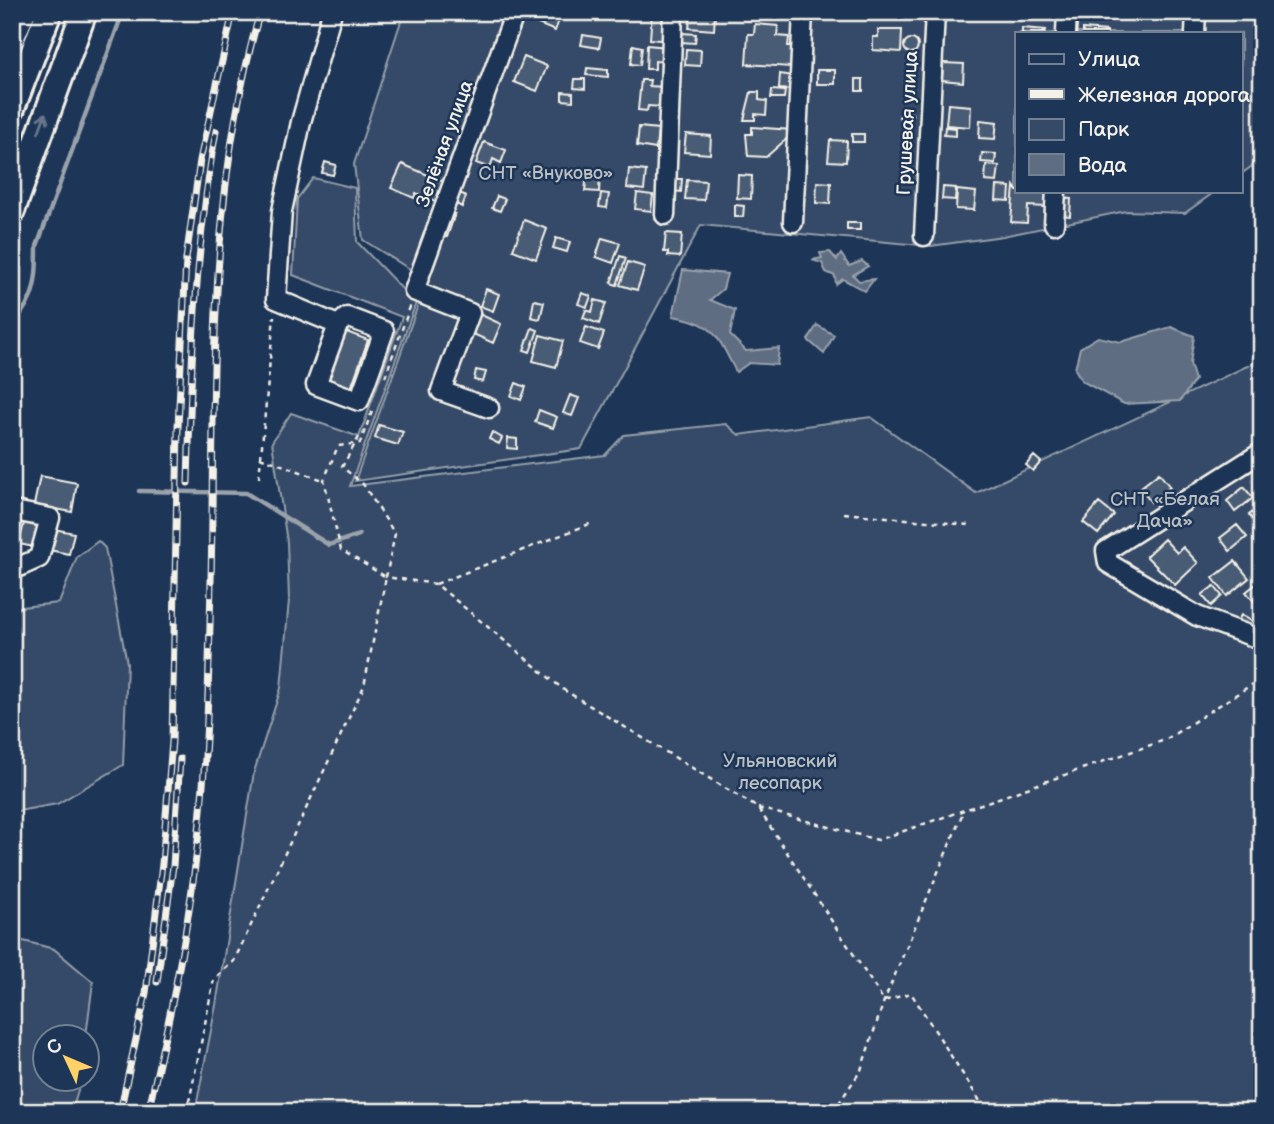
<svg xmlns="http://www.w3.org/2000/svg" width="1274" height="1124" viewBox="0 0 1274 1124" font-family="'Balsamiq Sans',sans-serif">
	<rect width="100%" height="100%" fill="#1d3557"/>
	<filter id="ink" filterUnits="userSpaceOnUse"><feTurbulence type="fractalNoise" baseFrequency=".0143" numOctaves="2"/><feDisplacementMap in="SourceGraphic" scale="14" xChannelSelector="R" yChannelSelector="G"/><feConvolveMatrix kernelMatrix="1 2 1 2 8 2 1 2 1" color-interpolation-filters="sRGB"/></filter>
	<g filter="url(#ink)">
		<path fill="#354a67" stroke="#949ea8" stroke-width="2" d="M404,12H1262V159L1241,174V33H1017V191H1216L1185,213L1126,211L1003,236L931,246L701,225L581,449L355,481L427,280L363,240L354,164Z
			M313,178L355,188L357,242L407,294L417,300L350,486L605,455L624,435L726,424L739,435L871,417L976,493L1262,359V1112H195L216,1005L254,772L281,688L289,600L287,542L272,442L291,413L359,437L402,317L293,275L297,199Z
			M98,541L105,548L127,663L123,765L57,804L12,812V608L59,603L77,557Z
			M12,938L54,949L93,982L86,1036H46V1078L81,1079L72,1112H12Z"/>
		<path fill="#5e6d82" stroke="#9aa2ab" stroke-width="2" d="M830,252L837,260L841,254L849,266L862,261L868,266L853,275L859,281L874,279L865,291L843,279L836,284L835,276L826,272L822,263L812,260L822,258L820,253Z
			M683,270L727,274L723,289L710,300L735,310L730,335L746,351L779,348L777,365L749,363L736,372C717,335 715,323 673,316Z
			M817,325L834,335L824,354L808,340Z
			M1171,327L1194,336L1190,364L1195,380L1180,401L1124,404L1082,381L1075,369L1080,348L1098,337L1121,342Z"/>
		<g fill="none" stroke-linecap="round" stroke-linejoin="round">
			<path stroke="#9aa2ab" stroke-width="4.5" d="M12,334C17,319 20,315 28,303C37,287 37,264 37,246L123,12
				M139,491L246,493L329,545L359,535"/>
		</g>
		<path fill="#485b74" stroke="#f4f1e8" stroke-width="2" d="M535,12H562L555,31L531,21Z
			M652,12H671L669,30L662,29V32L670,33L669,41L650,39Z
			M691,13L715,15L714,30L689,28Z
			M755,24L778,26L777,36L789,37L788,46H792L790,67L746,64L748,34H754Z
			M1022,28L1046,30L1045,33H1022Z
			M1083,29L1107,31V33H1083Z
			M878,30H902L901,52L873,50V37H878Z
			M682,33L696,34L695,43L681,42Z
			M583,35L601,38L599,48L581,45Z
			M904 46a7 7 0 1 1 14 0a7 7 0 1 1-14 0Z
			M633,45L642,47L640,65L631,64Z
			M647,45L668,47L667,62L655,61V69H646Z
			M686,49L701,50L700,66L685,65Z
			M524,57L547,66L537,91L514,82Z
			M943,63L964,64L963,82L942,80Z
			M587,68L608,70V77L586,75Z
			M817,70H835V84H817Z
			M780,74L793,76L792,90L779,89Z
			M575,79H585V89L574,88Z
			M856,79H863V91H856Z
			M641,80H650L649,86L665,87L663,107L648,106L647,111L638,110Z
			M772,90L785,91L784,98H771Z
			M562,92L573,93V101L562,100Z
			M751,92H759V100L767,101L766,115L755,114V120H744Z
			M948,104L971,106L970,127L946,125Z
			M907,108L913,115L905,123L899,117Z
			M980,120L997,122L995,139L979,138Z
			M639,127L658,129L656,149L637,146Z
			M752,127L792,130V134L766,157L748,156L746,134H752Z
			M945,127L956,128V136L944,135Z
			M686,134L711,136L710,154L684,152Z
			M852,134H864V142H852Z
			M830,140L847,141L846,162L828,161Z
			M484,142L506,150L501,163L493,159L490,168L476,163Z
			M982,153L996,154L995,163L981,162Z
			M325,162L336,165L333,175L322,173Z
			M402,164L447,183L442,204L416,193L414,198L391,188Z
			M986,165L999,166L997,182L985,181Z
			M629,169L646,171L644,190L627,188Z
			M587,175L600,176L599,192L585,191Z
			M738,175L752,176L751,199L737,198Z
			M675,179H682L681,192L673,191Z
			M687,180L706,181L704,200L685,199Z
			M817,182L831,183L830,204L816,203Z
			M997,186L1010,187L1009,201L996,200Z
			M1014,186L1017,191H1047L1046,207L1028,206L1027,223L1011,222Z
			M943,187L956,188L955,200L942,199Z
			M957,190L976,192L974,210L956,209Z
			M458,192L466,196L462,207L454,203Z
			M601,193L609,194L607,208L599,207Z
			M637,193L653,195L651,211L635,209Z
			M497,196L505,199L500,211L492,208Z
			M1062,198L1071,199L1070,216L1061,215Z
			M735,205L744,206L743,217H735Z
			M449,212L455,214L447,237L441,235Z
			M524,220L547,229L536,259L513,250Z
			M847,223H860V230H847Z
			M666,233L682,234L680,257L668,256V252H664Z
			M556,238L570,242L567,252L553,248Z
			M602,238L620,243L613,263L596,257Z
			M620,256L626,258L617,285L611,283Z
			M628,262L645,267L637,290L620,285Z
			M486,289L499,294L493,311L480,306Z
			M582,293L591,296L587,307L578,304Z
			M534,300L544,302L540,319L531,317Z
			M595,300L606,303L599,324L583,318L586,310L592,312Z
			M479,314L501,324L493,343L471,333Z
			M586,327L604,333L598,349L580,343Z
			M532,328L538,330L530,352L524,350Z
			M344,331L368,340L351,388L326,379Z
			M540,335L563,341L556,367L533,361Z
			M476,370L486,372L483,382L474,380Z
			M516,383L526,387L521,400L511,396Z
			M570,395L579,398L572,416L563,413Z
			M539,410L557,417L553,428L535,422Z
			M379,425L403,432L398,445L375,438Z
			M492,432L502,438L499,444L489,439Z
			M508,438L517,439V449L507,448Z
			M1034,456L1041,462L1033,471L1026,465Z
			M1159,473L1170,487L1151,502L1140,488Z
			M40,476L77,483L72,512L34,505Z
			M1244,487L1253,498L1235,512L1227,501Z
			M1099,503L1114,515L1098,534L1083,522Z
			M1257,509L1262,511V532L1249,515Z
			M24,523L74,533L69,554L19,544Z
			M1237,525L1247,537L1230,551L1220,538Z
			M1164,539L1177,553L1183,547L1198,563L1175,585L1146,556Z
			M1235,561L1249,578L1227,596L1213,578Z
			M1262,579V611L1246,592Z
			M1214,586L1222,596L1211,606L1202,595Z
			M1241,615L1255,623L1249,634L1235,626Z"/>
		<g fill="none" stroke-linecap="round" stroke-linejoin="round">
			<defs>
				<path id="minor" d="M332,12L301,122L282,211L276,299L338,325
					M1066,33L1067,12
					M1195,33L1196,12
					M12,44L26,12
					M665,215L673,12
					M793,222L803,12
					M1054,224L1056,191
					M924,236L935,12
					M347,317L384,331L359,401L316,385L338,325Z
					M489,408L441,391L470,313L414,291L515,12
					M1262,452L1106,551L1108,563L1197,616L1262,640
					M12,570L39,558L50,518L14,511"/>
				<path id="highway" d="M12,108L49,12
					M12,211L84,12"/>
			</defs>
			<use href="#minor" stroke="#f4f1e8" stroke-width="23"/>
			<use href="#highway" stroke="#f4f1e8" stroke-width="30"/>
			<path stroke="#f4f1e8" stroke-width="2.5" stroke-dasharray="5 5" stroke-linecap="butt" d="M385,377L411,304
				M359,437L342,467L363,484L395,534L386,577L436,584L564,690L758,808L884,1001L911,993L987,1112
				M260,457L323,480
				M259,478L274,316
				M844,513L969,525
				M436,584L592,523
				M758,808L878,840L1165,740L1262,678
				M187,1112L214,979L234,961L364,686L386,577L341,550L324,480L338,446L360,443L373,409
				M833,1112L861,1070L884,1001L964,810"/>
			<use href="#minor" stroke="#1d3557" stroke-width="18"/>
			<use href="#highway" stroke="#1d3557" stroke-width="24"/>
			<defs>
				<path id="rail" d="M188,483C191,365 195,247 216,131
					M157,982L173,866L180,759
					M120,1112L146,993L162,864L172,741L178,427L186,259L200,160L233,12
					M148,1112C167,1030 185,949 195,866C207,772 209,676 211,582C215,391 206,197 260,12"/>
			</defs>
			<use href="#rail" stroke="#f4f1e8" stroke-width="7"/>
			<use href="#rail" stroke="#1d3557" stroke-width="4.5" stroke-dasharray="13" stroke-linecap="butt"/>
		</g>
		<defs><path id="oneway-shaft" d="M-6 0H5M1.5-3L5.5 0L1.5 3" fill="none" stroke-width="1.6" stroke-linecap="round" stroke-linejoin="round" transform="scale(1.75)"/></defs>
		<use stroke="#68778a" href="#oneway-shaft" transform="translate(42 123) rotate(-70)"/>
	</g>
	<g text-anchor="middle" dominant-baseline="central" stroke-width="5" stroke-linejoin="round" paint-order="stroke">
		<g font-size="19" fill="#f4f1e8" stroke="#1d3557">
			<text transform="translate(908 123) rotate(-87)">Грушевая улица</text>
			<text transform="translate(445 144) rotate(-70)">Зелёная улица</text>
		</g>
		<g font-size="19" fill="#bbbfc1" stroke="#1d3557">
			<text x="546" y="173">СНТ «Внуково»</text>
			<text x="1165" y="499">СНТ «Белая<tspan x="1165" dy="22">Дача»</tspan></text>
			<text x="780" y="761">Ульяновский<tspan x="780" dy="22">лесопарк</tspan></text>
		</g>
	</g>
	<rect width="1274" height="1124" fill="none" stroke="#1d3557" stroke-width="42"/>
	<rect x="21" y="21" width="1232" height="1082" fill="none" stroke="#f4f1e8" stroke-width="2.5" filter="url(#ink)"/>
	<rect x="1015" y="32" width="228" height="161" fill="#1d3557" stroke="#738091" stroke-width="2"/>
	<rect x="1029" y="54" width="35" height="10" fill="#1d3557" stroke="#738091" stroke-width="2"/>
	<text x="1078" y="66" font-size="21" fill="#f4f1e8">Улица</text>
	<rect x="1029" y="89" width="35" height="10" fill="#f4f1e8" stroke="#738091" stroke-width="2"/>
	<text x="1078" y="102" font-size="21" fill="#f4f1e8">Железная дорога</text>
	<rect x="1029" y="119" width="35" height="21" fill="#354a67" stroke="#738091" stroke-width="2"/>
	<text x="1078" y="136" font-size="21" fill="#f4f1e8">Парк</text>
	<rect x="1029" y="154" width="35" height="21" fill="#5e6d82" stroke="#738091" stroke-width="2"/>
	<text x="1078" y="172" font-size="21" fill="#f4f1e8">Вода</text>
	<g transform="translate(66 1058) rotate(314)"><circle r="33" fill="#1d3557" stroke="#738091" stroke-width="2"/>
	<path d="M0-5L12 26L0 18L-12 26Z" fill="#ffd166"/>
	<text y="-10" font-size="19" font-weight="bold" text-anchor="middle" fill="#f4f1e8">С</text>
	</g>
</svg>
